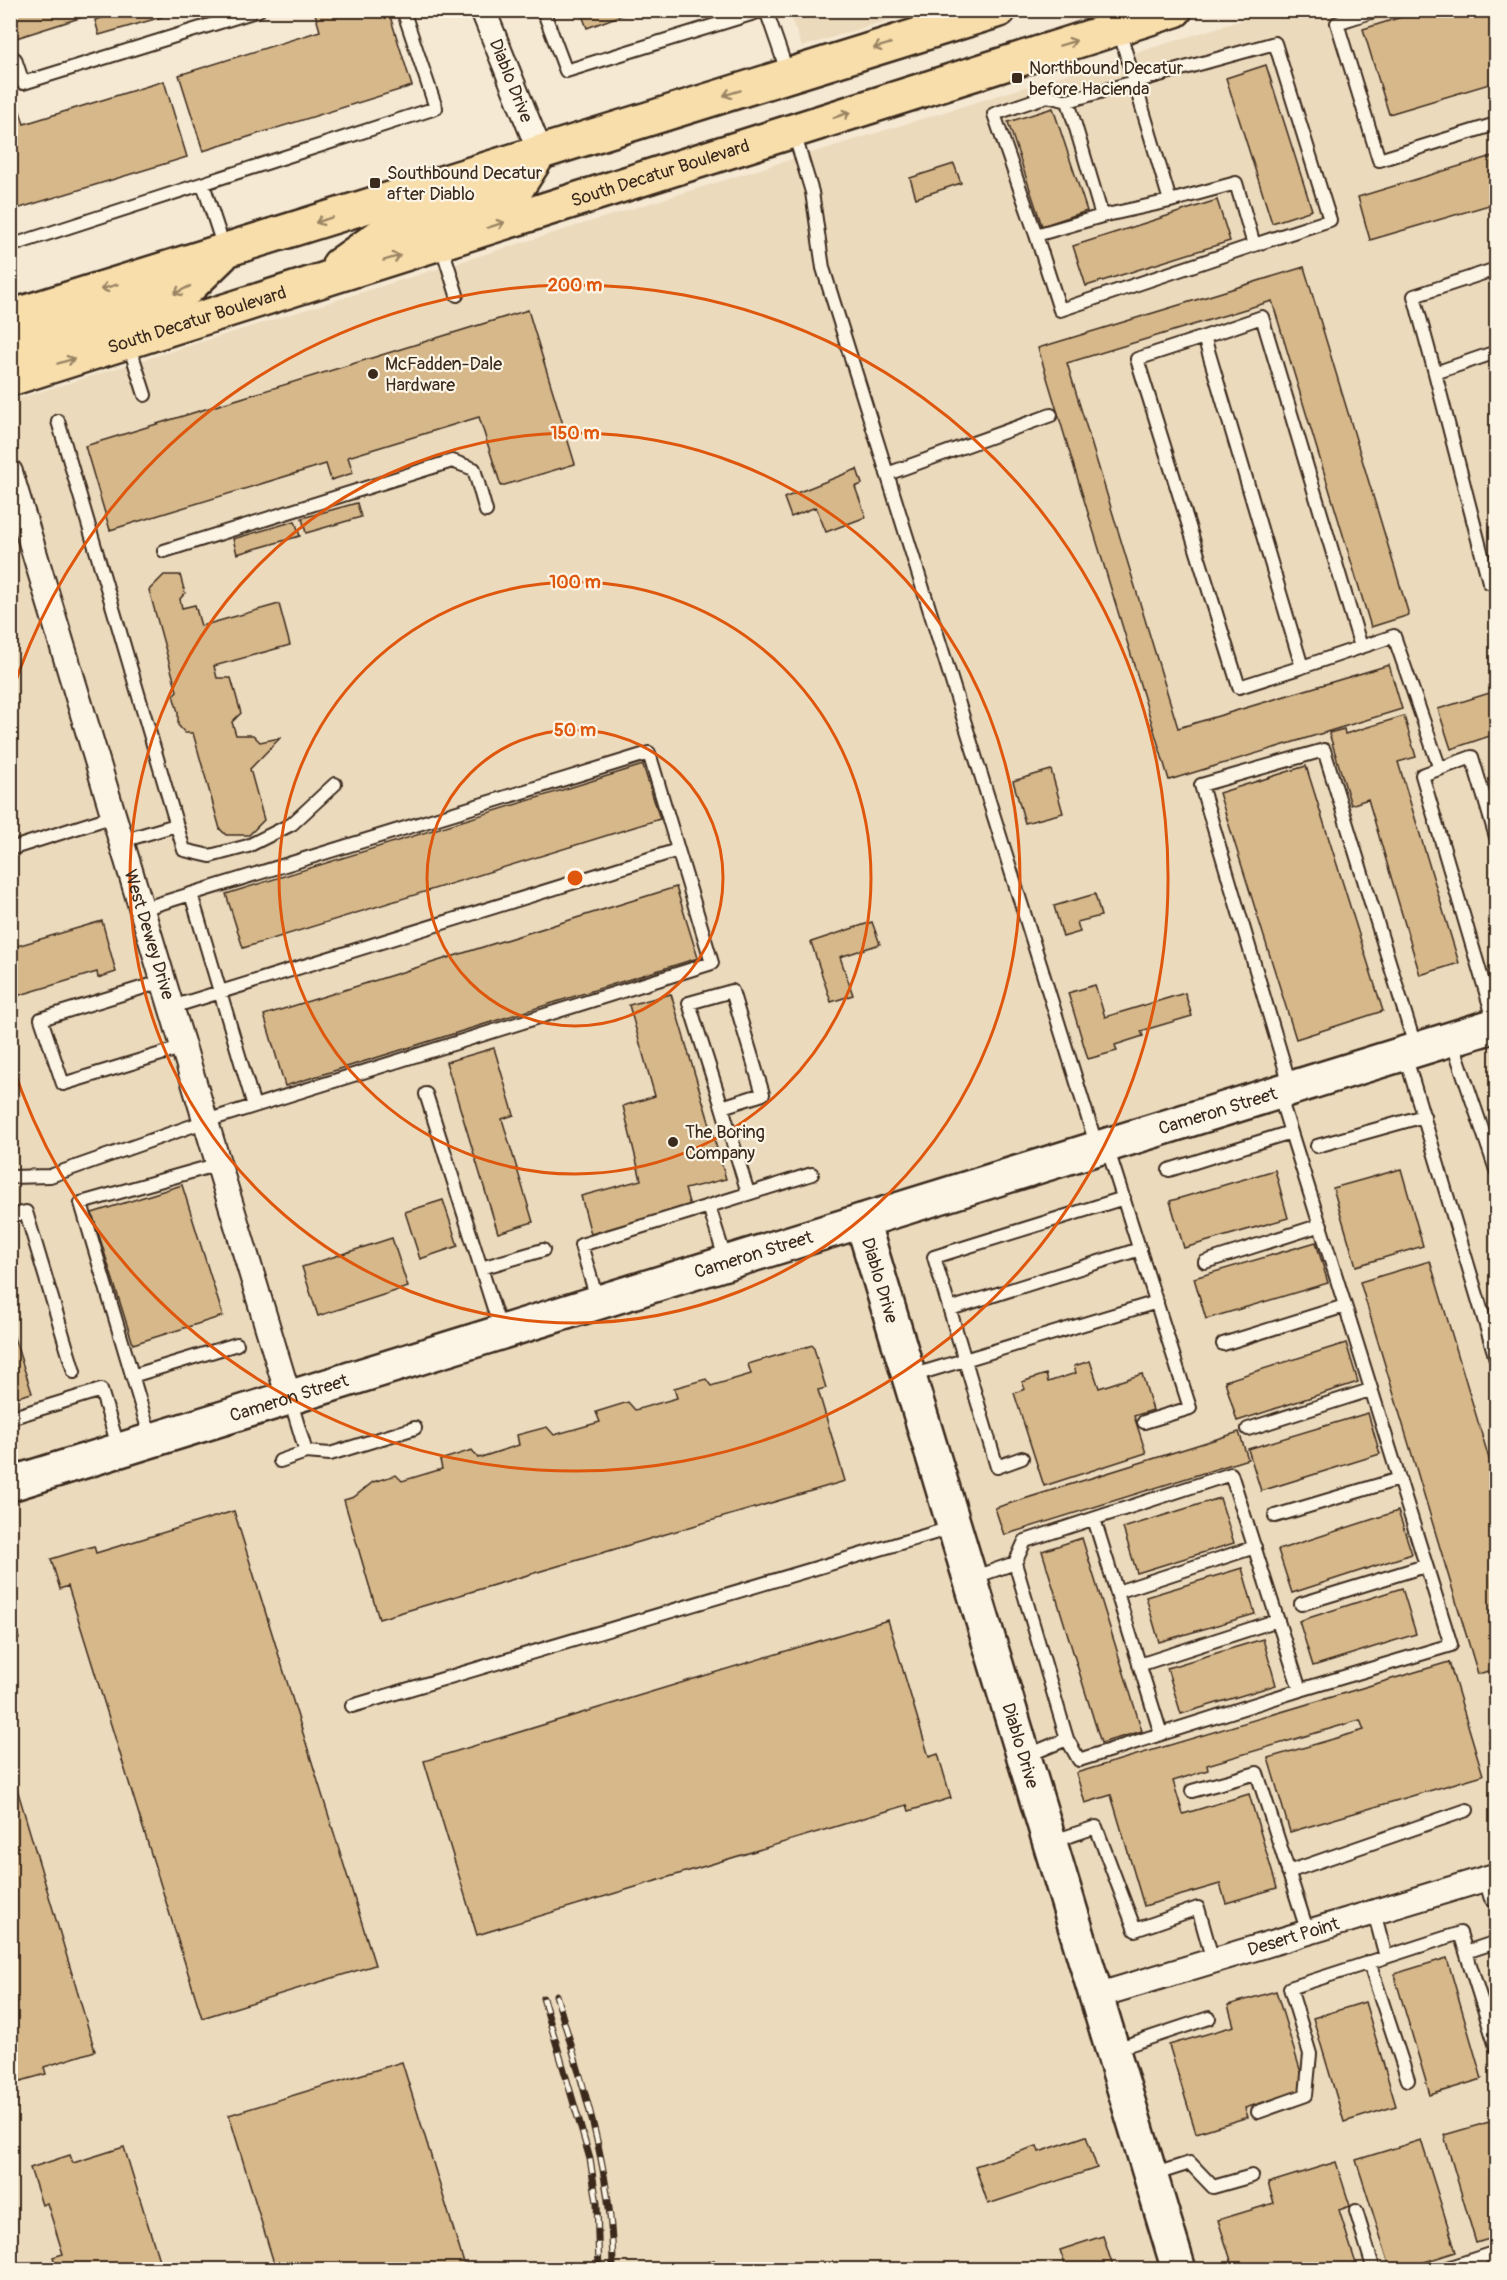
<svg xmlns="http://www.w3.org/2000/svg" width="1507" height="2280" viewBox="0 0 1507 2280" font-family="Pangolin,sans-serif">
	<rect width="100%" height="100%" fill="#f5e9d3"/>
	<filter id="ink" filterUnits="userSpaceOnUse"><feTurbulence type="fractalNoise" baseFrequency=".0167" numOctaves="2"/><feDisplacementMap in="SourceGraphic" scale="12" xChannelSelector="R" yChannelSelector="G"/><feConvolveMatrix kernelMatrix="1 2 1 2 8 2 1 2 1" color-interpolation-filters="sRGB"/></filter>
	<g filter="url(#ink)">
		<path fill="#ecdabd" d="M788,10L917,11L802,47Z
			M1271,11H1496V2269H11L10,401Z"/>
		<path fill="#d7b88a" stroke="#3b2a1e" stroke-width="1.5" d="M10,10H105L13,39L10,31Z
			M128,10H160L162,17L99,35L95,20Z
			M314,10H388L412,86L203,151L179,75L320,31Z
			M580,10H635L587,28Z
			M1424,10H1496V82L1389,114L1363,29Z
			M1266,65L1312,210L1272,223L1226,78Z
			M10,80L24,124L164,81L187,157L10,211Z
			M1053,108L1087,211L1042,226L1008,122Z
			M1496,155V203L1370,240L1358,197Z
			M954,164L961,183L916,198L910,178Z
			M1217,200L1230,241L1086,286L1073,246Z
			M1304,267L1409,615L1371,627L1272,301L1067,363L1178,728L1389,665L1402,709L1169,780L1038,348Z
			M528,310L575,464L501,486L479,417L348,457L353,473L331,480L326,464L110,530L85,446Z
			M857,469L862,484L855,487L866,517L826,532L816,507L791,517L784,498Z
			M357,503L361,517L306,533L302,518Z
			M295,521L300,536L237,554L233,539Z
			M164,575H180L185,593L180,599L182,608L195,605L201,626L279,604L290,645L214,666L217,678H231L241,713L232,722L236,735H253L260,742L280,738L250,769L264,820L249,835H226L220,829L193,733H185L178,725V712L173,695L177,691L149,590Z
			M1496,691V734L1451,749L1438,709Z
			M1404,716L1416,757L1398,762L1459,963L1420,975L1368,799L1351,805L1329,733L1344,729L1345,734Z
			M643,765L660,819L243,948L226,894Z
			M1306,766L1383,1011L1296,1039L1219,793Z
			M1051,770L1063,813L1025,823L1013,781Z
			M676,887L698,958L285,1086L264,1015Z
			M1095,894L1101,916L1077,922L1080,932L1063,937L1054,906Z
			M102,921L116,972L98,978L97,972L10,998V948Z
			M872,922L880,944L840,957L853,995L831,1002L811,942Z
			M1095,985L1105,1017L1185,993L1192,1016L1141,1031L1143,1036L1115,1045L1117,1051L1088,1059L1068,993Z
			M671,994L726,1179L685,1189L690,1206L591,1234L581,1196L641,1180L623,1106L655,1096L629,1005Z
			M494,1048L514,1115L502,1119L533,1222L498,1233L446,1062Z
			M1401,1169L1423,1246L1356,1266L1333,1188Z
			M1275,1170L1288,1218L1184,1248L1170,1201Z
			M182,1185L223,1316L133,1344L92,1213Z
			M443,1200L458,1246L420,1259L405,1212Z
			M392,1238L408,1287L318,1316L302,1267Z
			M1316,1242L1328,1283L1206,1319L1194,1278Z
			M1430,1261L1496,1482V1669L1478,1674L1360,1282Z
			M10,1325L32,1393L10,1399Z
			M1346,1343L1358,1382L1237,1421L1225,1381Z
			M813,1345L826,1388L818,1390L845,1481L379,1619L344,1500L354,1497L373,1482L396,1475L402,1481L442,1469L440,1460L472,1450L478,1458L519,1445L517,1435L547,1427L554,1435L600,1422L596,1412L628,1402L635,1410L677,1398L674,1388L706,1379L711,1386L751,1374L748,1364Z
			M1090,1361L1099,1388L1142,1374L1153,1410L1134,1416L1146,1453L1044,1486L1014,1393L1025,1389L1022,1382L1046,1374L1048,1382L1076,1373L1074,1366Z
			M1368,1413L1380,1454L1261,1491L1248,1449Z
			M1239,1432L1248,1459L1004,1535L995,1508Z
			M1220,1498L1234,1543L1137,1573L1123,1528Z
			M234,1511L375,1965L202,2018L68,1586L60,1589L51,1559L94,1546L96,1553Z
			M1398,1511L1412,1554L1292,1593L1278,1550Z
			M1082,1538L1142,1731L1101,1743L1042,1551Z
			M1242,1568L1255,1614L1159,1642L1146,1597Z
			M1402,1588L1416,1634L1313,1666L1299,1621Z
			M10,1610L19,1639L10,1642Z
			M888,1620L929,1757L938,1754L951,1798L909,1811L907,1805L477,1935L424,1761Z
			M1263,1639L1276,1685L1181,1714L1167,1668Z
			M1449,1662L1483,1775L1290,1832L1268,1758L1364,1730L1360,1720L1207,1765L1208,1770L1173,1781L1183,1814L1249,1794L1277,1888L1226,1903L1220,1884L1144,1906L1111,1795L1085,1803L1076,1773Z
			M1496,1740V1767L1489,1742Z
			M10,1765L95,2051L44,2067L46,2074L10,2084Z
			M1447,1958L1482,2079L1430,2095L1394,1974Z
			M1276,1991L1306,2089L1245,2108L1248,2117L1196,2133L1169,2045L1234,2026L1228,2005Z
			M1365,2002L1396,2106L1344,2122L1313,2018Z
			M402,2062L466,2270H276L229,2115Z
			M1496,2120V2237L1476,2243L1444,2135Z
			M1086,2136L1097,2168L988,2204L975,2166L1037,2146L1039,2152Z
			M1421,2140L1456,2252L1399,2270H1391L1356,2160Z
			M124,2147L162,2270H57L53,2257L63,2254L47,2203L42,2205L30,2168L70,2155L73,2163Z
			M1336,2162L1350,2206L1339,2210L1357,2267L1349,2270H1234L1218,2220L1274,2203L1268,2183Z
			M1103,2236L1114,2270H1067L1060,2250Z
			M714,2260L716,2267L727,2264L729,2270H683Z"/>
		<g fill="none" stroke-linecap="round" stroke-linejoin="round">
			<defs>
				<path id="lane" d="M543,10L566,71L764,10
					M766,10L788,74
					M916,10L924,32
					M1377,10L1337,23L1379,160L1496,124
					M1119,30L1170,201L1236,183L1254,245L1330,220L1275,43L1134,82L1068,101L1102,216L1170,201
					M10,60L15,59L23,83L259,10
					M1068,101L1047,96L994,114L1036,235L1102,216
					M794,133L812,192L823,268L1097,1147
					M203,184L224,248
					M1036,235L1060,310L1254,245
					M441,244L457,295
					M10,246L436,108L403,10
					M1496,269L1414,296L1435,373L1496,352
					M1204,337L1137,359L1239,687L1302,667
					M128,342L145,395
					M1435,373L1489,582L1496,579
					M58,421L184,850L210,856L248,846L292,824L335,784
					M887,474L1051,415
					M164,551L452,461L474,469L486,511
					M1361,647L1262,317L1204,337L1302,667L1394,636L1440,769
					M122,841L176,825
					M10,849L114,816
					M191,894L254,1106
					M164,981L41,1019L63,1084L184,1047
					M172,1007L678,850
					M1495,1023L1422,775L1472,757L1496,837
					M1452,1041L1496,1170
					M1405,1055L1496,1359
					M1291,1088L1201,785L1324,750L1416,1049
					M426,1094L501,1331
					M722,1107L689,1003L732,991L763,1094L722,1107L748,1193
					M1317,1146L1424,1116
					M1107,1147L1190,1408L1144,1422
					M1169,1170L1291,1132
					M10,1177L50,1176L206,1121L712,963L649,753L142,909
					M10,1216L26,1212L74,1372
					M726,1262L709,1206L812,1174
					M1205,1262L1321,1225
					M481,1268L543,1250
					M598,1302L581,1245L709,1206
					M950,1309L1140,1249
					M1223,1344L1345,1306
					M132,1376L237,1344
					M911,1376L1157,1302
					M290,1399L306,1452L330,1454L415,1428
					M10,1418L101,1390L119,1449
					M1248,1429L1370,1390
					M151,1439L81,1203L219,1164
					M1022,1458L997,1467L934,1257L1124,1198
					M280,1461L306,1452
					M1275,1516L1399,1479
					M1094,1519L1161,1734
					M1015,1563L1025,1541L1231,1474L1300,1690
					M972,1578L1015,1563L1067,1739
					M1117,1592L1255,1547
					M1301,1604L1425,1566
					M1139,1665L1278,1620
					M352,1706L954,1527
					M1026,1756L1067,1739L1079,1760L1300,1690L1451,1645L1279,1094
					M1192,1791L1257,1773L1308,1933
					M1051,1842L1096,1827L1135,1930L1198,1908L1213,1961
					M1288,1872L1467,1810
					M1466,1952L1496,1942
					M1386,1957L1460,1933L1496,2047
					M1369,1962L1408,2080
					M1113,2050L1209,2018
					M1258,2112L1306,2095L1310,2054L1290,1988L1386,1957L1374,1912
					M1152,2175L1190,2163L1213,2187L1252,2176
					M1356,2211L1374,2270
					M1478,2258L1482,2270
					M1442,2270L1496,2252"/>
				<g id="street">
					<path id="s1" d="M483,10L540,152"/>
					<path id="s2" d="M10,472L289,1398"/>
					<path id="s3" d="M1096,1996L1491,1877L1496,1895"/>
				</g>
				<g id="secondary">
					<path id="s4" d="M862,1221L1179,2270"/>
					<path id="s5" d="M10,1484L1496,1025"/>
				</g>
				<g id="primary">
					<path d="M339,265L387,231L517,188L540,152"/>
					<path d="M10,317L999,10"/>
					<path d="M10,350L187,289L222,255"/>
					<path id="s6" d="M10,379L1175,10"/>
				</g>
			</defs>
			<use href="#lane" stroke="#3b2a1e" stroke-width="16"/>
			<use href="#street" stroke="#3b2a1e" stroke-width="28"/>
			<use href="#secondary" stroke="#3b2a1e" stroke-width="38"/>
			<use href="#primary" stroke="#3b2a1e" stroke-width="38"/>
			<use href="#lane" stroke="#fcf5e5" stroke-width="12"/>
			<use href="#street" stroke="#fcf5e5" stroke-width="24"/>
			<use href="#secondary" stroke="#fcf5e5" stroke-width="33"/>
			<use href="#primary" stroke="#f8deab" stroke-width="33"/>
			<defs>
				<path id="rail" d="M556,1995C583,2085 613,2174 613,2270
					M543,1998L590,2159L597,2203L599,2270"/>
			</defs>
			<use href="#rail" stroke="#3b2a1e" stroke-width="7"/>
			<use href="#rail" stroke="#fcf5e5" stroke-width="4.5" stroke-dasharray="14" stroke-linecap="butt"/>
		</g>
		<defs><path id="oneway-shaft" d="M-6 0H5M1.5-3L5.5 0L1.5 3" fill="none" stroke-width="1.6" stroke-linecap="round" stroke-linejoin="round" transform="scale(1.5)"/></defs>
		<g stroke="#9a8464">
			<use href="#oneway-shaft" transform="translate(1068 43) rotate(-17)"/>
			<use href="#oneway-shaft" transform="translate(882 46) rotate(163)"/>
			<use href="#oneway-shaft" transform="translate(732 93) rotate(163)"/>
			<use href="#oneway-shaft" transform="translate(842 115) rotate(-18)"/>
			<use href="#oneway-shaft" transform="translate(324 220) rotate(162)"/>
			<use href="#oneway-shaft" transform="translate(496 225) rotate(-18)"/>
			<use href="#oneway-shaft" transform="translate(392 258) rotate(-17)"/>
			<use href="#oneway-shaft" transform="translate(109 287) rotate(163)"/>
			<use href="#oneway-shaft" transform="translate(182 290) rotate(154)"/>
			<use href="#oneway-shaft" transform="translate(66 361) rotate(-17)"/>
		</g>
	</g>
	<g fill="none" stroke="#df570d" stroke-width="3">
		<circle cx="575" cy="878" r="148"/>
		<circle cx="575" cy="878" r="296"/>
		<circle cx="575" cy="878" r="445"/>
		<path d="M11 695A593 593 0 1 1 11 1061"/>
	</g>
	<g fill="#3b2a1e" stroke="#fcf5e5" stroke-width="2">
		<rect x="1011" y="72" width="12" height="12" rx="3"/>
		<rect x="369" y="177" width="12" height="12" rx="3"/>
		<circle cx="373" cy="374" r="6"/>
		<circle cx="673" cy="1142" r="6"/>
	</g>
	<g text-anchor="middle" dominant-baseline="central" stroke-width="4.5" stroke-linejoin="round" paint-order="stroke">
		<g font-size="18" fill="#3b2a1e" stroke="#fcf5e5" text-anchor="start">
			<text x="1029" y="68">Northbound Decatur<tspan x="1029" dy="21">before Hacienda</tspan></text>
			<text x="387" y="173">Southbound Decatur<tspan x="387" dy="21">after Diablo</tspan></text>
			<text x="385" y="364">McFadden-Dale<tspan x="385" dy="21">Hardware</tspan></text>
			<text x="685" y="1132">The Boring<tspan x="685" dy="21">Company</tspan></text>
		</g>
		<g font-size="18" fill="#3b2a1e" stroke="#fcf5e5">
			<text stroke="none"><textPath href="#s1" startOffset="76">Diablo Drive</textPath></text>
			<text stroke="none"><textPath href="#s6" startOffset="682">South Decatur Boulevard</textPath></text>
			<text stroke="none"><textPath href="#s6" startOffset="196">South Decatur Boulevard</textPath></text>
			<text stroke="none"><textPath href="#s2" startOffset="483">West Dewey Drive</textPath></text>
			<text stroke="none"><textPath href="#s5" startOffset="1264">Cameron Street</textPath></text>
			<text stroke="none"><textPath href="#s5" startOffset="778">Cameron Street</textPath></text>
			<text stroke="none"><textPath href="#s4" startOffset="62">Diablo Drive</textPath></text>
			<text stroke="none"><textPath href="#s5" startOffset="292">Cameron Street</textPath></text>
			<text stroke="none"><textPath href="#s4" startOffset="548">Diablo Drive</textPath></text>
			<text stroke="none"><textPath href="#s3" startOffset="206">Desert Point</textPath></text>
		</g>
	</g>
	<circle cx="575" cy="878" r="9" fill="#df570d" stroke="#fcf5e5" stroke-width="3"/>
	<g font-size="18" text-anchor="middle" font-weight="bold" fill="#df570d" stroke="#fcf5e5" stroke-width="4.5" stroke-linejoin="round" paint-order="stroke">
		<text x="575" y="291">200 m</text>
		<text x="575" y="439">150 m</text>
		<text x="575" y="588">100 m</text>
		<text x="575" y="736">50 m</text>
	</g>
	<rect width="1507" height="2280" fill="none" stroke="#fcf5e5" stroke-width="36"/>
	<rect x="18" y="18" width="1471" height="2244" fill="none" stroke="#3b2a1e" stroke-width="2" filter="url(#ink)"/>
</svg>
